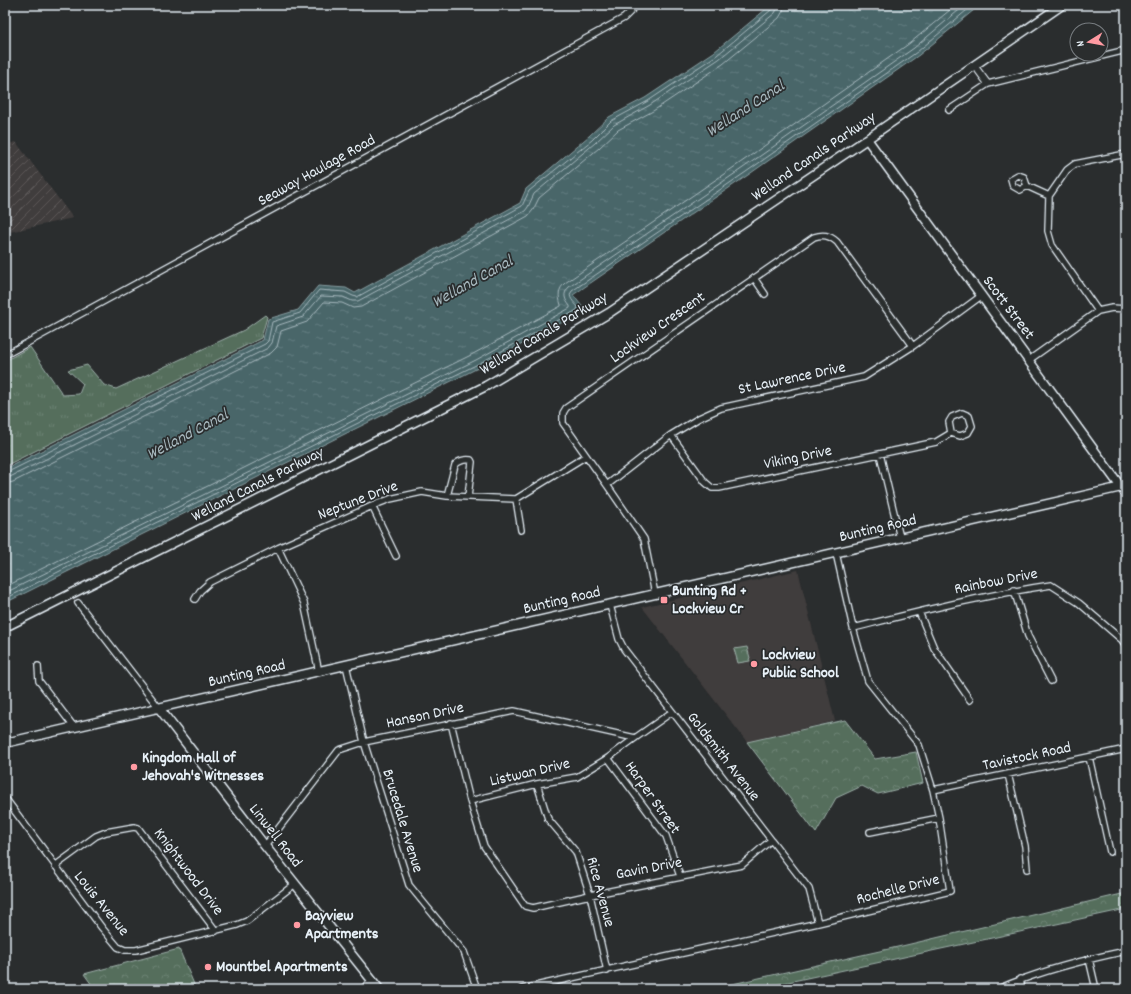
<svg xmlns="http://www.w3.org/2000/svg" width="1131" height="994" viewBox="0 0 1131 994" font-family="Dekko,sans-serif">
	<defs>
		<pattern id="industrial-furrows" width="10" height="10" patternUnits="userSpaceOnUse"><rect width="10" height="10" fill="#403c3c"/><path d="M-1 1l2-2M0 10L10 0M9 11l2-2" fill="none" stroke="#5c5959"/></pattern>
		<pattern id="grass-tufts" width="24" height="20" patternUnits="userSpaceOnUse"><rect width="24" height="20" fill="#546e5c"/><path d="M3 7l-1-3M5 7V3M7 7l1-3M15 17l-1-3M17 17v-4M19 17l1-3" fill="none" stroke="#6d8374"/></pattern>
		<pattern id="forest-crowns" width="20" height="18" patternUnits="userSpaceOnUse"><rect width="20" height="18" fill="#546e5c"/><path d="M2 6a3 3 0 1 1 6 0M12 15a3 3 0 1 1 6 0" fill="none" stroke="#6d8374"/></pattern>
		<pattern id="water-ripples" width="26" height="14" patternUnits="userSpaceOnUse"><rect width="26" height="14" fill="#486669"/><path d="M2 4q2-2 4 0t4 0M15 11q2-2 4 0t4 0" fill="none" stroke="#627c7f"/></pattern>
	</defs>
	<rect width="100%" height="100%" fill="#2a2d2e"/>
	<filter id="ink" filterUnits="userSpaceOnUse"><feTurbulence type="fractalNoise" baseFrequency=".025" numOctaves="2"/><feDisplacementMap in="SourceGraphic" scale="8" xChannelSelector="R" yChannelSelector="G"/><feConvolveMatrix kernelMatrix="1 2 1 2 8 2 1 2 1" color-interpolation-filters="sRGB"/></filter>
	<g filter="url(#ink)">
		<path fill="#403c3c" d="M798,570L835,721L747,742L642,607Z"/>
		<path fill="url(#industrial-furrows)" d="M16,142L73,218L5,233V145Z"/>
		<path fill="url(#grass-tufts)" stroke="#9eb0aa" d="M265,315L267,317L261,338L5,466V361L30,347L63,395L79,394L83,384L68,370L87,365L104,385L116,389L244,330Z"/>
		<path fill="url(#forest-crowns)" stroke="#9eb0aa" d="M747,647L750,658L749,659L750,661L738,663L734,649Z
			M845,720L875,759L916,752L923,783L878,794L862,786L836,798L816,833L747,742Z
			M1126,893V909L756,989H710L902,946Z
			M179,949L196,989H95L84,974Z"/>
		<path fill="url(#water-ripples)" stroke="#889ea2" d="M771,5H980L919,55L748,175L573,295L585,310L480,367L133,539L5,603V469L263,340L268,319L298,310L318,286L346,288L355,293L520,203L526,189L589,136L609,117L645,98L714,52Z"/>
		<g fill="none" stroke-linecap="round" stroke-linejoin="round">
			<path stroke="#a8b9bf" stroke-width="1" d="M5,473L8,472L265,344L268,341L272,322L300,313L319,290L345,292L353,296L357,297L522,206L529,191L592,140L611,121L648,101L717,55L771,10L773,5
				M5,478L10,477L268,348L272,343L276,326L303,317L321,296L343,297L352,301H358L525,211L528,207L534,194L595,143L614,125L650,105L719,59L775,13L777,9L778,5
				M5,484L13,482L271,353L277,347L281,331L307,322L324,302L342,303L353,308L361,307L528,216L533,210L539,198L599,148L618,130L653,111L723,64L779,18L783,11L784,5
				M5,587L473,354L561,306V305C558,296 558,289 565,283L740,163L910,43L956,5
				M5,593L476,360L570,308V306C565,300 562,294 569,287L743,168L914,48L965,5
				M5,599L131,535L478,364L577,310L578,307C574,302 567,297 572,291L746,172L917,52L973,5"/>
			<defs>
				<path id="street" d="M974,65L988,84
					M949,110L988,84L1126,50
					M1027,186L1024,177L1018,175L1011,179L1013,186L1020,190L1027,186L1049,196
					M754,278L765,294
					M1098,311L1052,245L1048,231L1049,196L1067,170L1075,164L1126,154
					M5,355L624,18L637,5
					M1029,360L1098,311L1112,308L1126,309
					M962,413L969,416L972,426L968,433L960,436L951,433L949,422L952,417Z
					M671,435L705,482L712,488H719L936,442L951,433
					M880,454L900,538
					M607,485L671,435L699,418L721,408L864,377L913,346L981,296
					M447,496L455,465C458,461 465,459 471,460L472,462L468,497
					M516,499L521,530
					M372,506L396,556
					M278,548L304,603L319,672
					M1014,590L1028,636L1051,681
					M655,594L644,539L607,485L563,423V413L566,408L814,237C823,234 829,235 837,242L913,346
					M195,599L200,591L210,582L278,548L372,506L390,499L422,492L447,496L516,499L586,456
					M78,603L159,708
					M610,605L619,639L624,649L809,889L818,923
					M919,612L934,648L970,700
					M853,628C918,612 984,595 1051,585L1079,603L1122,640L1126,646
					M346,665L364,742L409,885L464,952L477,989
					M38,666L39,681L74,727
					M451,723L470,801L484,846L525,906L533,908L590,895L742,865L771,840
					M1089,757L1110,852
					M608,758L666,836L680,876
					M1008,774L1025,846L1027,869
					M537,784L548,819L576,852L590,895L607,971
					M933,790L1126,749
					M5,798L102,928L118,947L125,950H136L237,925L247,921L295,884
					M470,801L537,784L577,777L608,758L635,738L672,712
					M870,832L939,818
					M265,846L339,750L364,742L514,711L635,738
					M55,866L96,836L106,832L134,827L138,828L216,931
					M1089,959L1096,989
					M1020,979L1022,989
					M362,989L373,981
					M522,989L818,923L950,891L939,818L933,790L919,745L868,681L853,628L836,553
					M998,989C1039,971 1083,960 1126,951"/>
				<path id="secondary" d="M867,139L1126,494
					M5,627L486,386L609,313L867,139L1062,5
					M159,708L265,846L379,989
					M5,743L1126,486"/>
			</defs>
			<use href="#street" stroke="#e8f1f8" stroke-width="8"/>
			<use href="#secondary" stroke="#e8f1f8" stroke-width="11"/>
			<use href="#street" stroke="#2a2d2e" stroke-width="5.5"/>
			<use href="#secondary" stroke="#2a2d2e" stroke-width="8"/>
		</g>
	</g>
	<g fill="#ff9aa2" stroke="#2a2d2e" stroke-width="1.5">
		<rect x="660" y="596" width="8" height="8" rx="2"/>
		<circle cx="754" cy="664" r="4"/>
		<circle cx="134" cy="767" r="4"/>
		<circle cx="297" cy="925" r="4"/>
		<circle cx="208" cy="967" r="4"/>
	</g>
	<g text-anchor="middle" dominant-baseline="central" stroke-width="3.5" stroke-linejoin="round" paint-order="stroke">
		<g font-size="16" fill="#e8f1f8" stroke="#2a2d2e">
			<text transform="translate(814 157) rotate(-34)">Welland Canals Parkway</text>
			<text transform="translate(317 171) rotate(-29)">Seaway Haulage Road</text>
			<text transform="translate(1008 308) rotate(53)">Scott Street</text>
			<text transform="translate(658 328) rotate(-35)">Lockview Crescent</text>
			<text transform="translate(544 334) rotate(-31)">Welland Canals Parkway</text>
			<text transform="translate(792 379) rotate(-12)">St Lawrence Drive</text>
			<text transform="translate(798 458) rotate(-12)">Viking Drive</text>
			<text transform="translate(258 485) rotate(-27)">Welland Canals Parkway</text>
			<text transform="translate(358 501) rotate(-21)">Neptune Drive</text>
			<text transform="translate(878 529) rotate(-13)">Bunting Road</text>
			<text transform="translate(996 582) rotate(-11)">Rainbow Drive</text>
			<text transform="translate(562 601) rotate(-13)">Bunting Road</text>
			<text transform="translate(247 674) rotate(-13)">Bunting Road</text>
			<text transform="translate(425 716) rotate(-12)">Hanson Drive</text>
			<text transform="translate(723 757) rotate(52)">Goldsmith Avenue</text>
			<text transform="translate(1027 757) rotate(-12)">Tavistock Road</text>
			<text transform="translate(530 773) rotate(-13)">Listwan Drive</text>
			<text transform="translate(652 798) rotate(55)">Harper Street</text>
			<text transform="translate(402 821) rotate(73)">Brucedale Avenue</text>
			<text transform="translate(275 836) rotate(52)">Linwell Road</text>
			<text transform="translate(649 869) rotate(-11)">Gavin Drive</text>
			<text transform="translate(188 872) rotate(53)">Knightwood Drive</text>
			<text transform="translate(898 890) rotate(-14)">Rochelle Drive</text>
			<text transform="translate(600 892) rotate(75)">Rice Avenue</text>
			<text transform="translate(101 904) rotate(51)">Louis Avenue</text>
		</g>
		<g font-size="16" font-weight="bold" fill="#e8f1f8" stroke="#2a2d2e" text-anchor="start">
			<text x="672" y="591">Bunting Rd +<tspan x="672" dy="18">Lockview Cr</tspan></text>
			<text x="762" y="655">Lockview<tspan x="762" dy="18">Public School</tspan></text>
			<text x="142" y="758">Kingdom Hall of<tspan x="142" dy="18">Jehovah's Witnesses</tspan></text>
			<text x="305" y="916">Bayview<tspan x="305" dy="18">Apartments</tspan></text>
			<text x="216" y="967">Mountbel Apartments</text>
		</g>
		<g font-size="17" font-style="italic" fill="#a8b9bf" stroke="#2a2d2e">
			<text transform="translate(746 110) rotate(-33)">Welland Canal</text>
			<text transform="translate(473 283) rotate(-29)">Welland Canal</text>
			<text transform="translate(188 436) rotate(-28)">Welland Canal</text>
		</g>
	</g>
	<rect width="1131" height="994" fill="none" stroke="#2a2d2e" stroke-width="20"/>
	<rect x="10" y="10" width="1111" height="974" fill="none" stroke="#e8f1f8" stroke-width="1.5" filter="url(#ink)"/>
	<g transform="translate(1089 42) rotate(259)"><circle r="19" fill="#2a2d2e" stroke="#767b7f"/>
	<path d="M0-3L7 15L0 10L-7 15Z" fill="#ff9aa2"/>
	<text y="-6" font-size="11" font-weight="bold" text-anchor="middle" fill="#e8f1f8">N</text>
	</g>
</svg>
